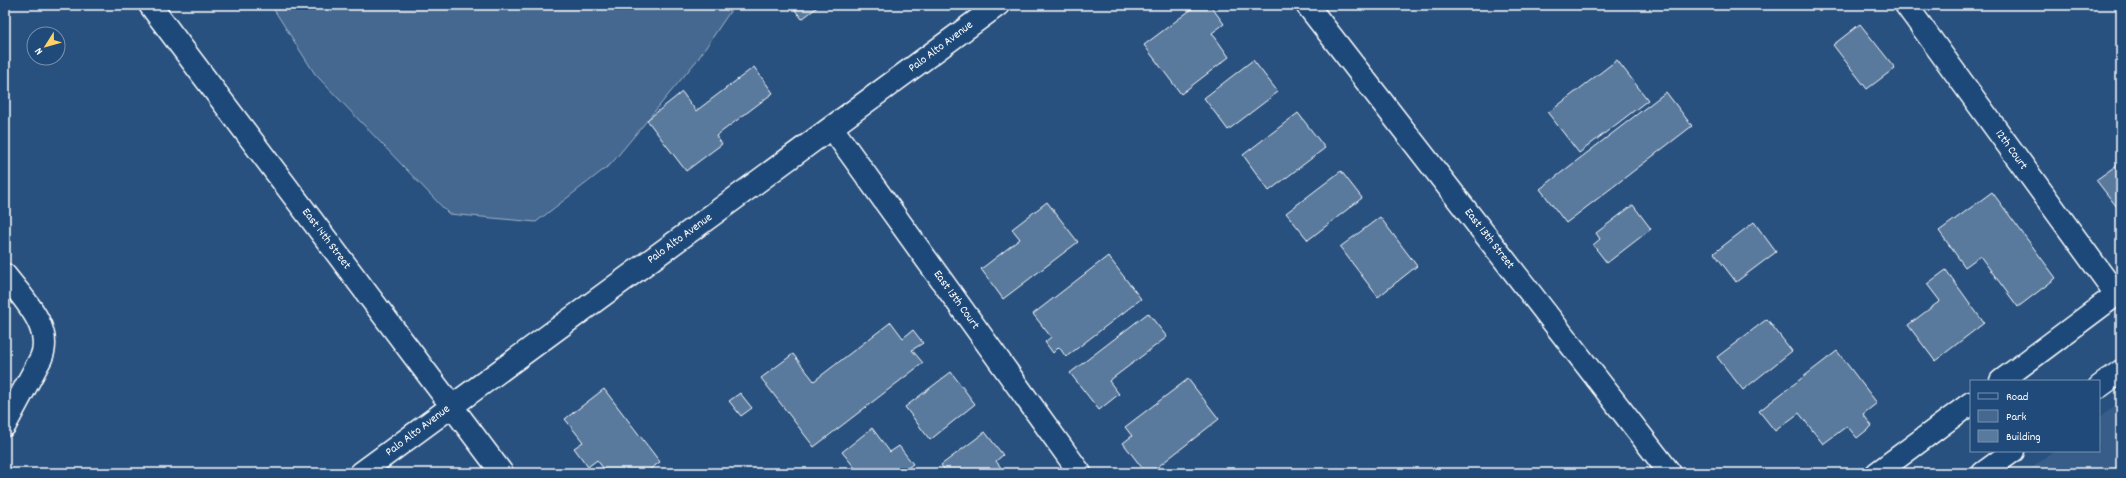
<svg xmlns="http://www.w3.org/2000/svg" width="2126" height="478" viewBox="0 0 2126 478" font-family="Dekko,sans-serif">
	<rect width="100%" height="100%" fill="#28517f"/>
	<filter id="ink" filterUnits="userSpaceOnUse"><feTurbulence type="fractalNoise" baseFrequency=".025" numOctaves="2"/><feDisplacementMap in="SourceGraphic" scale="8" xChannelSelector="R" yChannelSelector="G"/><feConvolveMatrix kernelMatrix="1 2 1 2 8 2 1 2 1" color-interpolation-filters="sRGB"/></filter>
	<g filter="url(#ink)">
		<path fill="#375d88" d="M2121,401V473H2025L2054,451H2099V418Z"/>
		<path fill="#446890" stroke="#a2b4c8" d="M271,5H732L733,7L698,59L611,164L536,222L449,214L315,74Z"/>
		<path fill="#5a7a9d" stroke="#fff" d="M791,5H820L802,19Z
			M1197,5H1210L1224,24L1212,33L1229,57L1181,94L1144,45Z
			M1860,24L1895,68L1867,89L1833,45Z
			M1253,60L1278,92L1228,130L1204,98Z
			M1617,60L1648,100L1579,153L1548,113Z
			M754,67L773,93L716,136L722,144L686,171L647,120L682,92L696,111Z
			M1666,92L1692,126L1566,223L1540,189Z
			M1298,113L1325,148L1269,191L1243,155Z
			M2121,162V211H2120L2096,180Z
			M1341,171L1362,198L1308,240L1286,213Z
			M1992,192L2056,278L2018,307L1980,256L1965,267L1939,231Z
			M1047,202L1078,242L1003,299L981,269L1020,239L1012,229Z
			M1633,205L1651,229L1607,263L1593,245L1600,239L1596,233Z
			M1380,217L1417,266L1378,297L1340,247Z
			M1754,222L1776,252L1736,282L1714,253Z
			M1108,256L1141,299L1066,357L1059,347L1053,353L1045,342L1051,337L1033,314Z
			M1946,270L1984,323L1935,361L1908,325L1940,301L1927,284Z
			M1148,313L1167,337L1109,381L1119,394L1099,410L1070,373Z
			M1767,319L1792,351L1743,390L1717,357Z
			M891,322L903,338L913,330L923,343L912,350L923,363L814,447L761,378L793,354L814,381Z
			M1837,351L1877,403L1863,414L1872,426L1857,438L1847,426L1823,444L1799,413L1775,431L1759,411Z
			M951,372L975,404L930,440L905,407Z
			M1188,379L1219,419L1150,473H1146L1123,443L1132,436L1125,427Z
			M604,389L660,462L645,473H607L597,460L588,467L574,448L583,442L565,419Z
			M740,393L752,408L741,416L729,401Z
			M872,428L890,452L899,446L913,464L901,473H859L842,452Z
			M985,432L1003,455L996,461L1005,473H947L941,465Z"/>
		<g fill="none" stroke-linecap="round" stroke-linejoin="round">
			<defs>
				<path id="street" d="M150,5L502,473
					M1307,5L1670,473
					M1906,5L2116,294
					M832,128L1080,473
					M5,275C22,297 54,328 41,358L5,425
					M361,473L998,5"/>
				<path id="secondary" d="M2001,381L2121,291
					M2099,387L2121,371
					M1877,473L1971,403
					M1983,473L2013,451"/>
			</defs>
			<use href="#street" stroke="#fff" stroke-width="25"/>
			<use href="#secondary" stroke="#fff" stroke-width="25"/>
			<use href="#street" stroke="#1f4a7a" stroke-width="22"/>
			<use href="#secondary" stroke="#1f4a7a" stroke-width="22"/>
		</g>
	</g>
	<g text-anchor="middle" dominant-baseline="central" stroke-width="4" stroke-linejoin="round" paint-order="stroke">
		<g font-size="12" fill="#fff" stroke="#1f4a7a">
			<text transform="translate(941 47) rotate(-37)">Palo Alto Avenue</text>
			<text transform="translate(2011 150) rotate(54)">12th Court</text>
			<text transform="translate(326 239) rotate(53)">East 14th Street</text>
			<text transform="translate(680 239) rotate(-36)">Palo Alto Avenue</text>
			<text transform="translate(1489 239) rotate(52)">East 13th Street</text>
			<text transform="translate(956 300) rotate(54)">East 13th Court</text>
			<text transform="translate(418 431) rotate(-37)">Palo Alto Avenue</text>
		</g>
	</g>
	<rect width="2126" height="478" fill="none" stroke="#1f4a7a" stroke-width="20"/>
	<rect x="10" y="10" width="2106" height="458" fill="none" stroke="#fff" stroke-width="1.5" filter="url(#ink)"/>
	<rect x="1970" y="380" width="130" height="72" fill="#1f4a7a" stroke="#7992af"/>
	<rect x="1978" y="393" width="20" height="6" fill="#1f4a7a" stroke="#7992af"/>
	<text x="2006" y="400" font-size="12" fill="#ffffff">Road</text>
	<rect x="1978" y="410" width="20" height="12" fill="#446890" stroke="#7992af"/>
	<text x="2006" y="420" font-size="12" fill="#ffffff">Park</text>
	<rect x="1978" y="430" width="20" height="12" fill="#5a7a9d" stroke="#7992af"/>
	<text x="2006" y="440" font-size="12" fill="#ffffff">Building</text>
	<g transform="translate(46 46) rotate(233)"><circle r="19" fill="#1f4a7a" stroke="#7992af"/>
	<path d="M0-3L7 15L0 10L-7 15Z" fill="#ffd166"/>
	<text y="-6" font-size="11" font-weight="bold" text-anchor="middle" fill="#ffffff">N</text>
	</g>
</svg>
